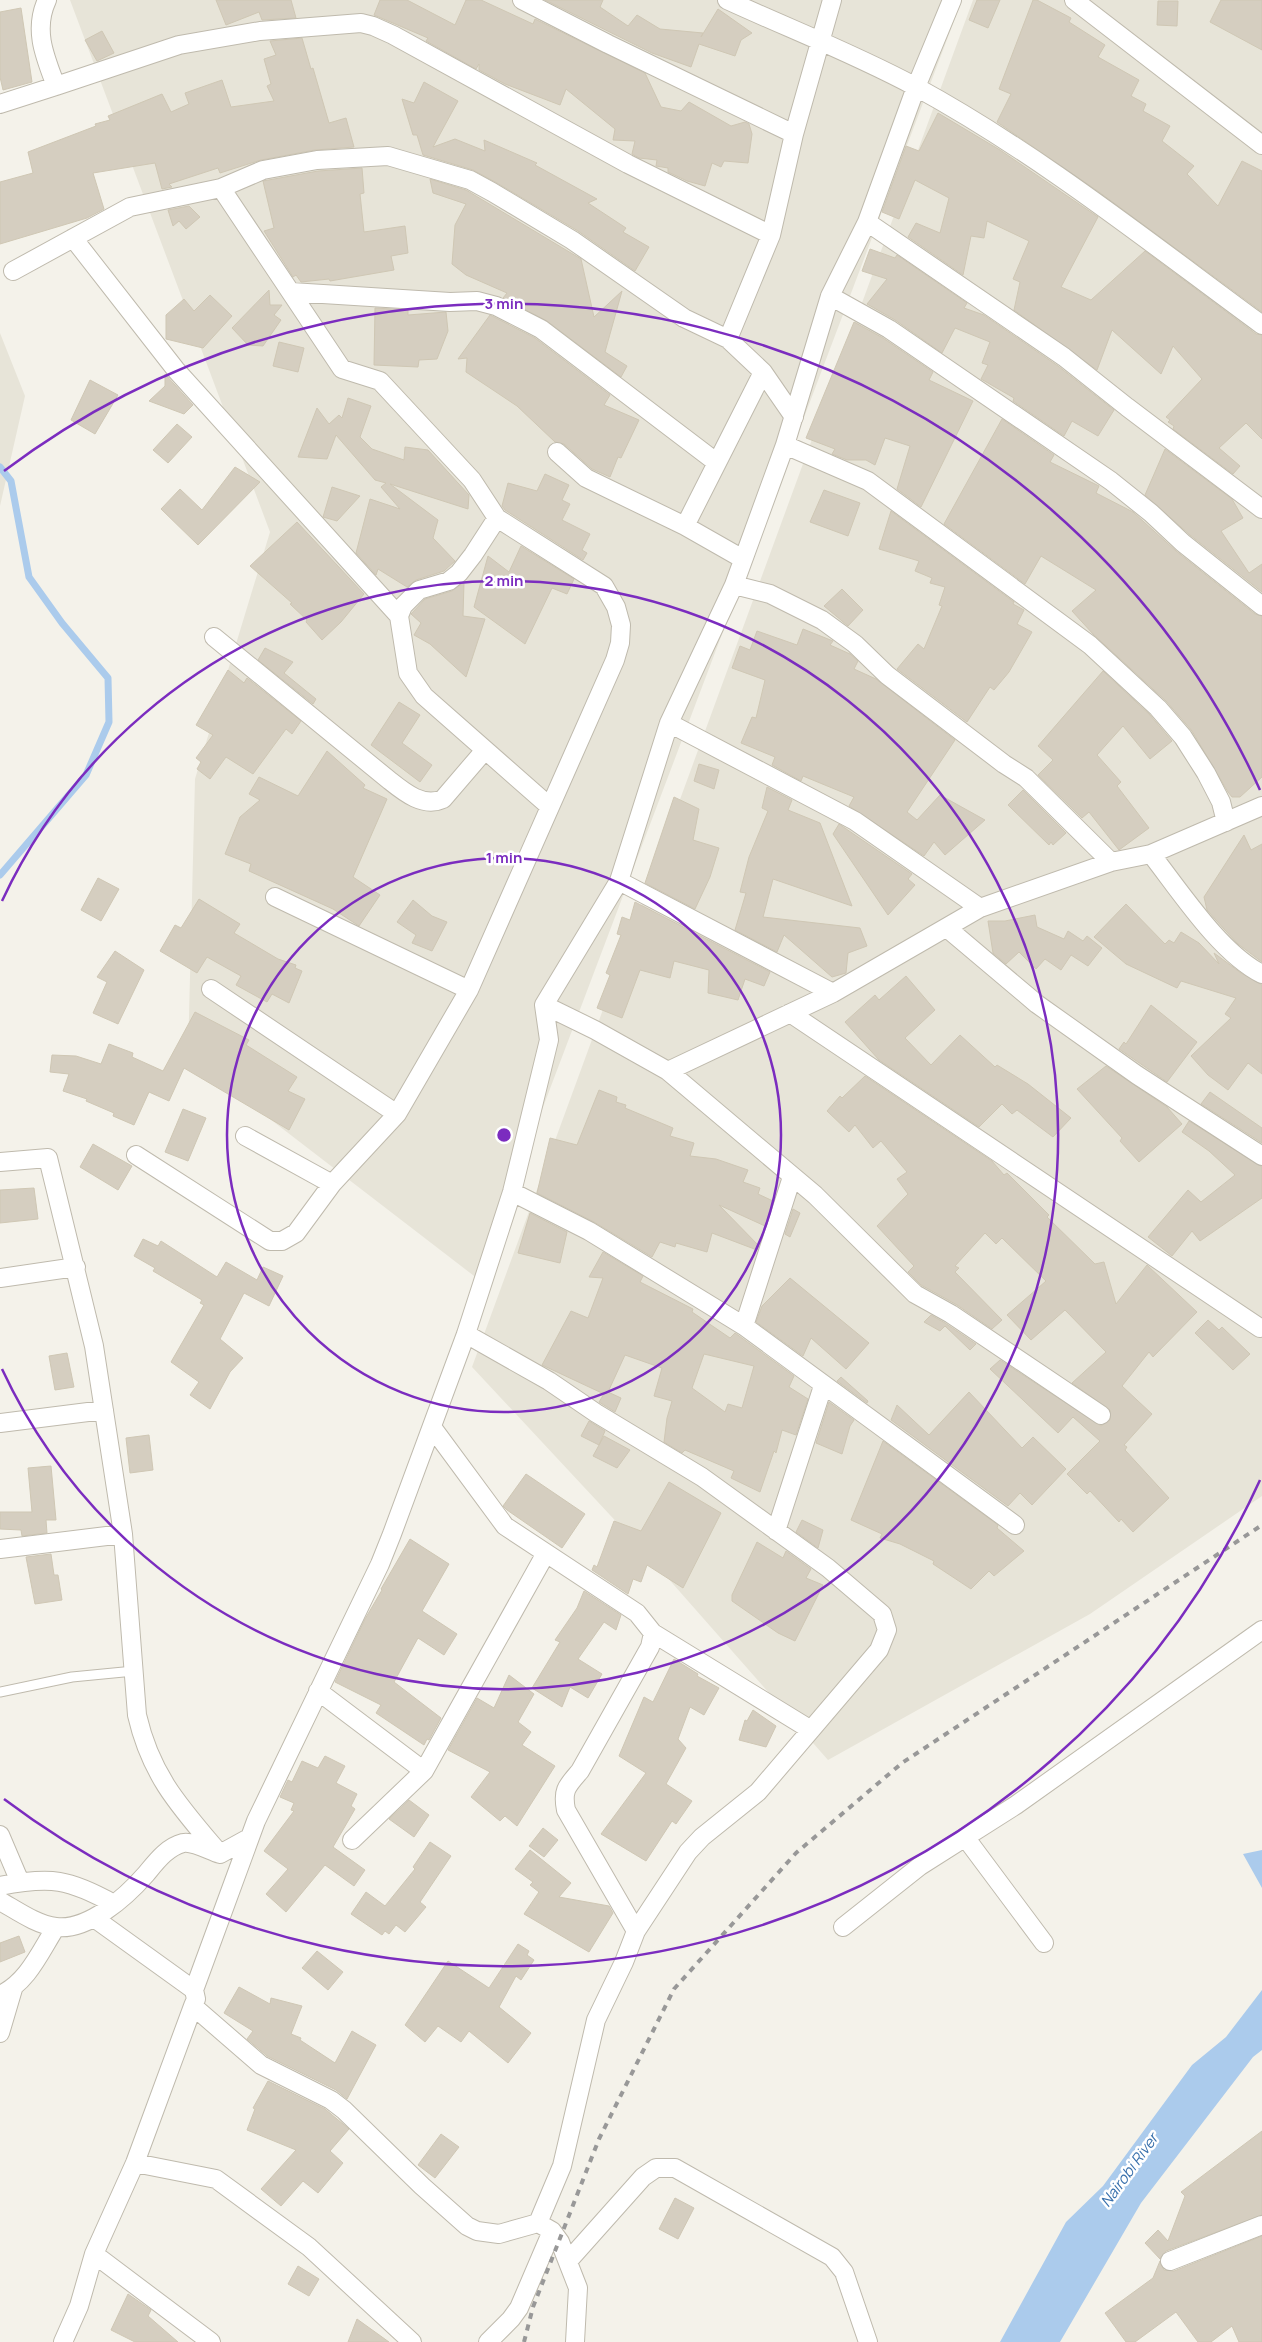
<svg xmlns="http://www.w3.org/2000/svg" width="1262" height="2342" viewBox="0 0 1262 2342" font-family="Manrope,sans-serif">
	<rect width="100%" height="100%" fill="#f4f2ea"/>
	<path fill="#e7e4d8" d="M70,0H962L478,1279L188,1056L195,779L270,532Z
		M973,0H1262V1496L1090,1614L828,1760L651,1559L472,1367Z
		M0,333L25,396L0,506Z"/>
	<path fill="#abcbec" d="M1262,1850V1888L1243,1854Z
		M1262,1990V2050L1253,2057L1141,2203L1060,2342H1000L1066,2222L1103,2186L1192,2065L1226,2037Z"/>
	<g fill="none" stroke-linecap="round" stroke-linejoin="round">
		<path stroke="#abcbec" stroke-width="7" d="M0,467L11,481L29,577L62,623L108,678L109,722L86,775L0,875"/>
	</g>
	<path fill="#d5cec0" stroke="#cfc7b4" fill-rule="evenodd" d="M216,0H291L296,18L262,20L259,12L226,25Z
		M380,0H407L455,25L466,0H481L533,24L535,19L645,73L661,107L681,111L689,102L731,126L745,122L749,124L752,134L748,163L724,161L721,167L712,163L705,186L687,181L668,172V168L656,166L657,160L639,158L632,154L635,141L613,140L615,129L566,89L560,105L505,84L479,70V64L476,69L426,41L428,38L374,15Z
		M545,0H603L600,7L628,26L637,15L660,29L703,33L701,37L718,9L752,33L741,40L735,56L699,44L691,67L652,53Z
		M977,0H1000L988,28L969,20Z
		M1033,0H1037L1071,18L1069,22L1105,45L1098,57L1139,80L1131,96L1146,104L1143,111L1170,126L1162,141L1194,166L1187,174L1218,206L1242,161L1262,171V312L1099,192L997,122L1011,94L999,89Z
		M1221,0H1262V50L1210,22Z
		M1158,1H1178L1177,26L1157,25Z
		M21,8L32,82L3,90L0,77V12Z
		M102,31L114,53L97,61L85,40Z
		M302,38L311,69L313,68L329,123L346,118L354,147L315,150L261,160L220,173L218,168L169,184L172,187L162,189L155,163L93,173L104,209L87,218L0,244V182L33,173L28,152L96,126L95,124L110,120L108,116L162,94L171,112L189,104L185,93L222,80L231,107L274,101L267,86L271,84L264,59L276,55L270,41Z
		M424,82L458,101L433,147L455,139L485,151L484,140L537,163L535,165L597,199L588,203L626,228L623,232L649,247L635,271L578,231L497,183L473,170L423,155L417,135H413L402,99L414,103Z
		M938,113L1000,150L1098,217L1061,287L1091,300L1145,251L1256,334L1262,335V439L1246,423L1219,448L1240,466L1233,474L1173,429L1174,426L1168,422L1170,420L1166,417L1202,379L1173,346L1161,374L1112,330L1097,370L1014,310L1020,282L1013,279L1029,241L987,221L984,238L971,236L963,275L908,237L916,223L940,233L949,198L915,180L899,219L882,212L906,146L919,151Z
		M362,168L364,193L360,194L364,232L405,226L408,253L391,256L394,270L330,281L329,279L301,282L296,275L293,277L264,231L274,228L263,181L318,171Z
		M430,179L466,190L581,259L594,317L622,291L605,352L627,366L621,377L547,321L503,298L507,293L466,275L452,264L455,225L466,204L433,193Z
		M189,206L200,217L186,229L179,221L173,226L168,210Z
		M870,249L895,258L897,255L967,303L964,308L984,315L1058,366L1114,410L1098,436L1072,421L1064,436L1013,401L1014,398L981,379L988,365L982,363L990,342L955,328L942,353L895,320L867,304L887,279L862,271Z
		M269,290L270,305H282L274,315L281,320L263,346L248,345L232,328Z
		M210,295L232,316L203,348L166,339V315L184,299L194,311Z
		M375,308L408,310V315L446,312L448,331L437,359L419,360L418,367L374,365Z
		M490,315L535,338L610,395L604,405L639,420L621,458L618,457L610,477L592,469L564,444L555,442L517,406L466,372L467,358L458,359Z
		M854,322L883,338L933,372L929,380L973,401L921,507L897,489L910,446L885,438L875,465L866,460H847L832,454L835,449L806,438Z
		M279,342L304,348L298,372L273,366Z
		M165,374L193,405L184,414L149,401L165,386Z
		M90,380L118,395L95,434L71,420Z
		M348,398L371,406L360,437L372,449L404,460L405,447L428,450L469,495L468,509L390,484L438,520L433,538L455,561L444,571L416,580L407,587L378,569L376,575L356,553L370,499L400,509L381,487L386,483L375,480L336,435L327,459L298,457L317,408L329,424L339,415L342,418Z
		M1002,419L1054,455L1050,462L1099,486L1096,493L1133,512L1176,551L1255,614L1262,616V777L1240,797H1232L1228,792L1192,731L1166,701L1093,634L1072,611L1096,590L1041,556L1025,584L944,524Z
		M177,424L192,437L168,463L153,450Z
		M1165,449L1232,499L1243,518L1221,531L1249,573L1262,564V592L1190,535L1145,495Z
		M235,467L260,482L198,545L161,509L180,489L202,510Z
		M545,474L569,485L562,500L570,504L562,520L590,534L582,550L587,553L583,560L505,510L502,506L508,483L537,491Z
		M332,487L360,496L337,521L323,517Z
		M824,490L860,503L848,536L810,522Z
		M891,511L1014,602L1013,604L1024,610L1017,624L1032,632L1009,672L994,690L990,687L967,722L897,669L918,644L924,649L942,606L939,605L945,587L930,583L932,578L915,571L919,561L879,549Z
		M297,522L364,594L341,622L322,640L306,622L307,620L290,604L292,603L250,566Z
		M521,546L574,579L567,594L552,588L525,644L474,607L488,556L509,572Z
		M464,582L463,616L485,619L466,677L430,644L414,635L421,623L411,614L425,599L452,591Z
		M842,589L863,610L848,626L824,606Z
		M803,629L833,641L830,645L850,654L858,661L854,669L876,679L955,740L907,812L917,820L940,795L985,820L945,855L934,842L924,856L849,806L854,797L803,776L801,781L772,765L775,757L741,743L752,717L756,718L765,680L732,668L740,646L750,650L757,631L797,645Z
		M265,648L293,662L284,673L316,699L313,704L258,660Z
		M228,670L244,683L247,678L301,721L292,734L286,729L253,774L226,757L210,779L197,769L201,762L196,758L213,735L196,725Z
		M1103,671L1150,715L1172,741L1150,759L1123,726L1097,755L1121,782L1117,786L1149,828L1119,850L1089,812L1082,818L1038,775L1053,760L1038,746Z
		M399,702L420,715L402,743L432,765L420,782L371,745Z
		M327,751L365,785L363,788L387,799L353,877L380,895L359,926L333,909L249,871L251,864L225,854L240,817L260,800L249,794L259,777L298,796Z
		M699,764L719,770L714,789L694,781Z
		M767,787L792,800L788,810L820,823L852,906L773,879L763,917L860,928L867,946L848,953L846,973L832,977L784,935L777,952L735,930L746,893L740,892L749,857L768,811L762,808Z
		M1023,790L1066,833L1053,845L1051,842L1049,845L1008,805Z
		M674,797L699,809L693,840L719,848L710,877L695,909L645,883Z
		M839,824L912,874L908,879L915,885L888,915L833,834Z
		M1244,835L1251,850L1262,844V962L1238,944L1224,929L1207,910L1204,897Z
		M98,878L119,889L101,921L81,910Z
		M199,899L240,924L234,933L278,959L296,965L295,968L302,971L289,1003L272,994L267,1002L236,985L241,976L207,957L197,973L160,951L175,925L181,928Z
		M413,900L432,916L447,922L432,951L412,943L416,935L397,922Z
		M635,902L770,972L764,986L745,979L738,1000L708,993L709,970L674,961L670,978L640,970L622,1018L597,1008L610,975L606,973L621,935L617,934L622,917L630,920Z
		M1126,904L1165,944L1169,940L1174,943L1181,932L1199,943L1219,964L1214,953L1241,973L1262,985V1074L1248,1063L1228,1090L1208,1075L1191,1056L1231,1018L1225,1014L1236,998L1181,981L1177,988L1126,964L1094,937Z
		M1035,915L1037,927L1064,939L1068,931L1083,941L1087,936L1102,948L1088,966L1071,955L1061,970L1045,959L1036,969L1019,952L1006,964L993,953L988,921H1005Z
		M115,951L144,970L118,1024L93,1013L107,982L97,977Z
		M906,976L935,1010L905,1038L931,1065L960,1035L995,1067L997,1065L1028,1084L1071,1118L1053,1137L1017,1110L1012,1114L1002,1104L979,1127L879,1060L845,1022L875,995L879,1000Z
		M1151,1005L1197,1042L1167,1082L1119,1049L1124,1042L1126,1044Z
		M195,1012L249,1040L246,1045L297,1077L288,1091L305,1099L289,1130L184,1068L169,1101L149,1092L134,1125L113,1116L114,1113L86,1101L87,1099L63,1091L69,1074L50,1072L52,1055L76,1056L101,1064L109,1044L133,1053L132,1057L163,1071Z
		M1106,1066L1167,1107L1182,1124L1139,1162L1120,1141L1122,1138L1077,1089Z
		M865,1076L992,1161L1004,1175L1007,1173L1049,1215L1047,1217L1095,1264L1104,1262L1116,1304L1147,1265L1197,1312L1153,1357L1149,1352L1122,1386L1152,1414L1124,1445L1127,1447L1125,1450L1169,1498L1133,1532L1121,1519L1119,1522L1090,1491L1087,1494L1067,1474L1100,1441L1073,1417L1058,1433L990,1369L1000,1360L1101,1426L1110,1420V1410L1072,1383L1106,1352L1065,1310L1031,1340L1007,1315L1046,1281L1002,1238L996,1244L985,1233L955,1266L959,1268L955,1272L1002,1320L992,1329L957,1305L921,1285L908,1272L914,1266L877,1226L908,1194L897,1179L907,1172L881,1141L873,1148L855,1125L849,1132L827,1111L840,1096L842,1098Z
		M599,1090L617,1097L616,1102L626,1105L625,1108L673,1128L670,1136L694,1143L690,1156L716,1159L748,1170L743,1182L760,1188L758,1194L773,1201L765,1226L719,1205L759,1246L757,1250L712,1233L707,1252L676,1243L675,1247L660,1242L652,1257L594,1222L537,1193L550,1138L577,1145Z
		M1210,1092L1262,1128V1143L1201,1104Z
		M183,1109L206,1118L188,1161L165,1152Z
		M1189,1121L1262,1167V1198L1200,1241L1192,1231L1172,1256L1148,1237L1188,1190L1201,1202L1235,1175L1209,1151L1182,1132Z
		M93,1144L132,1166L118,1190L80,1167Z
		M34,1188L38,1219L0,1223V1190Z
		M793,1209L800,1213L790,1237L785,1234Z
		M530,1213L567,1232L560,1263L518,1253Z
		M143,1239L158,1246L161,1241L217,1277L226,1262L257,1280L263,1267L283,1276L269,1306L244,1293L220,1339L243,1358L230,1372L210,1409L190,1395L199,1382L171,1362L204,1305L200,1303L202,1300L153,1271L155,1268L134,1256Z
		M603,1252L643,1276L640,1282L693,1309L692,1312L730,1338L735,1333L794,1376L789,1387L808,1399L796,1435L782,1430L776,1453L774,1451L760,1492L731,1478L734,1471L685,1450L682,1453L664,1442L667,1418L672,1401L654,1396L662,1368L625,1355L608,1392L621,1398L615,1412L599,1402L604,1394L542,1365L571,1311L588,1318L603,1278L589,1277ZM704,1354L754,1366L742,1408L728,1404L725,1412L692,1388Z
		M790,1278L869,1343L846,1369L811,1338L803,1356L756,1322L762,1306Z
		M931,1315L945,1323L976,1344L970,1350L945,1326L940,1331L924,1322Z
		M1208,1320L1219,1330L1222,1327L1250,1354L1233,1370L1195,1333Z
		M67,1353L74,1387L55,1390L49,1356Z
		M841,1377L868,1401L867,1403L837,1381Z
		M969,1392L1022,1448L1033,1437L1066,1469L1032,1505L1020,1493L1008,1506L891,1420L897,1405L929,1435Z
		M829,1402L854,1420L850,1426L842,1454L816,1443Z
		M589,1421L605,1431L599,1445L581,1436Z
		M149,1435L153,1470L130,1473L126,1438Z
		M604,1436L630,1450L617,1468L593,1456Z
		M883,1441L998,1525L997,1528L1024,1551L994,1576L989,1571L971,1589L933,1564L934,1561L900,1544L880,1538L882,1534L851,1520Z
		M51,1466L56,1520H46L47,1533L22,1536L21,1530L0,1529V1512H32L28,1468Z
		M526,1474L585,1514L562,1548L507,1510L503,1506Z
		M669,1482L721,1513L683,1588L647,1565L641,1582L633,1579L628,1594L592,1570L594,1565L597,1567L614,1521L641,1531Z
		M802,1520L823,1530L818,1548L796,1532Z
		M410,1539L449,1564L422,1611L457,1634L444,1655L418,1638L394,1682L441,1718L429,1740L427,1739L424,1745L376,1713L381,1705L335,1682L365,1619L382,1590L381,1589Z
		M757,1542L783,1558L786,1551L811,1569L806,1578L823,1585L795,1641L778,1633L732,1601V1595Z
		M51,1554L54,1575H58L62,1600L35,1604L26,1557Z
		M584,1591L621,1615L616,1630L604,1622L578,1659L602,1674L588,1698L570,1687L562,1707L532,1688L560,1642L555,1640L577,1608Z
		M674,1659L698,1674L697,1676L719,1688L704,1715L690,1707L678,1739L686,1748L666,1784L692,1801L676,1824L672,1821L646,1861L601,1834L646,1773L619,1756L644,1697L653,1702Z
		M509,1675L534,1694L518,1722L531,1732L522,1745L555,1766L517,1826L505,1816L500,1821L471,1797L490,1772L448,1750L477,1698L494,1708Z
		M753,1710L776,1726L766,1747L739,1740L745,1720L747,1721Z
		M325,1756L345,1766L336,1783L357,1794L351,1806L355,1809L333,1847L365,1870L354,1886L325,1865L286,1912L266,1894L288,1869L264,1851L294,1811L291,1810L294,1803L280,1797L288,1780L292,1782L302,1761L318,1768Z
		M409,1800L429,1815L414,1837L389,1819Z
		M543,1828L558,1840L544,1857L529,1846Z
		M430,1842L451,1856L420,1902L426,1907L405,1932L396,1925L389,1934L385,1931L382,1935L351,1914L366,1892L385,1906L415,1869L413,1867Z
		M530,1850L571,1883L559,1897L609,1906L613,1913L589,1952L524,1914L539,1892L530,1885L533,1882L515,1869Z
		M19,1936L25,1952L0,1962V1943Z
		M518,1944L529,1951L527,1955L534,1960L521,1980L516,1976L499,2007L531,2033L508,2063L469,2031L461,2042L438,2026L425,2042L405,2025L448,1961L489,1988Z
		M317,1951L343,1972L328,1990L302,1968Z
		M239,1987L270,2004L271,1998L302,2006L291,2034L301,2038L300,2040L335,2063L352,2031L376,2045L347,2099L336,2090L267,2056L247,2039L253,2031L224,2013Z
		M268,2081L325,2109L349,2129L330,2151L343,2163L318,2193L303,2181L281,2206L261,2189L296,2150L247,2130L255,2109L253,2108Z
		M1262,2131V2215L1166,2251L1160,2259L1145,2243L1158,2230L1168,2241L1185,2196L1181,2192Z
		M441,2134L459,2147L435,2178L418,2165Z
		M675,2198L694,2208L678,2239L659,2229Z
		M1262,2236V2342H1239L1232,2326L1211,2342H1198L1176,2312L1135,2342H1126L1105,2313L1153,2278L1160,2261L1164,2270L1174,2271Z
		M298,2266L319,2279L309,2296L288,2284Z
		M128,2294L151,2310L148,2316L178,2342H135L111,2330Z
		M357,2319L389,2342H348Z"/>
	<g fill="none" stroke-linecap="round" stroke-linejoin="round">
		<defs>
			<path id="service" d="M0,1692L72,1677L134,1671"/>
			<path id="minor" d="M522,0L608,44L794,134
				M727,0C790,29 855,54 916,87C1039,154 1150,243 1262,325
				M1074,0L1262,145
				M56,86L179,45L260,31L361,23L373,26L393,35L628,164L771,235
				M0,104L56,86C45,57 33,30 47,0
				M867,222L1064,357L1127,407L1262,509
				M73,238L176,370L399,616
				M13,271L130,207L221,188L263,170L317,160L388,156L470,180L492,192L572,240L684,318L728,339L771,235L794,134L832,0
				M291,292L450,302L477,301L496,306L541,329L716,462
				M830,296L889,329L1111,481L1151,513L1183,543L1262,606
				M728,339L763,372L794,417
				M785,445L868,481L1090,645L1158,708L1183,737L1206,773L1221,802L1226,822
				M557,452L586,478L685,526L743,559
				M497,518L473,555L459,573L449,581L419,590L403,606L399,616L408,673L424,696L549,806
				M685,526L763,372
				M734,585L770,594L822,620L855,644L887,675L1004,764L1026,778L1111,862
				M214,637L389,780C404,792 423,808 443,799L485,750
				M669,723L855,821L980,908
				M1151,854C1180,891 1220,953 1262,974
				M619,881L833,993
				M275,897L469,990
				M947,928L1037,1004L1137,1075L1262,1156
				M211,989L397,1114
				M544,1005L595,1030L668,1071L833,993L980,908L1111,862L1151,854L1262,806
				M790,1013L1260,1328
				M668,1071L815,1195L915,1294L951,1314L1101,1415
				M245,1136L332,1184
				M136,1155L270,1241H282L296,1233L332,1184L397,1114L469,990L615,660L620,643L621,625L616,607L604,586L497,518L472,480L380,381L342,369L221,188
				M0,1162L48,1158L94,1346L123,1534L137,1715C151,1776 180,1807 220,1854
				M512,1192L589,1231L744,1326L1015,1525
				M0,1278L76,1267
				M744,1326L792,1177
				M466,1334L549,1381L596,1413L702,1477L828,1568L882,1614L887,1630L879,1650L758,1792L702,1837L688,1852L636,1931L624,1962L596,2020L562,2166L538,2223L552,2231L560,2242L578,2288L575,2342
				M0,1423L104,1410
				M432,1427L505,1526L637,1613L653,1633L650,1647L580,1771C567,1786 562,1790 566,1810L636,1931
				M776,1531L823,1386
				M0,1549L123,1534
				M653,1633L811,1730
				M318,1691L424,1771
				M0,1835L20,1882
				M965,1837L1044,1943
				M352,1840L424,1771L546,1553
				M0,1886C51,1876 69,1879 114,1904
				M0,1901C16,1910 37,1925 56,1927C88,1931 126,1897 146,1874C156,1862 167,1847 183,1843C193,1841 210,1851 220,1854L249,1838
				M94,1918L194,1990
				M843,1927L920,1866L1016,1805L1262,1630
				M0,1995C28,1982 40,1952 56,1927
				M0,2033L13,1989
				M135,2163L216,2179L309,2247L412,2342
				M538,2223L499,2234L477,2231L467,2226L422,2186L344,2110L331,2100L261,2065L193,2006L196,1999L194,1990L256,1821L380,1564L392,1534L466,1334L512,1192L549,1040L544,1005L619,881L669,723L734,585L785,445L830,296L867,222L916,87L952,0
				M94,2254L211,2342
				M569,2260L643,2177L656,2168H675L832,2257L844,2272L868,2342
				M1170,2261L1262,2225
				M63,2342L79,2306L94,2254L135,2163L193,2006
				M488,2342L511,2319L519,2308L552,2231"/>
		</defs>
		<use href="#service" stroke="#bfbaad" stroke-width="11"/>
		<use href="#minor" stroke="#bfbaad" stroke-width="20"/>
		<use href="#service" stroke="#fff" stroke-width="9"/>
		<use href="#minor" stroke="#fff" stroke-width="18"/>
		<path stroke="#989898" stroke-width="4" stroke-dasharray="6 6" stroke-linecap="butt" d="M524,2342L533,2307L599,2139L674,1989L796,1853L902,1763L1262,1525"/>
	</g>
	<g fill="none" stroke="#7b2cbf" stroke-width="2.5">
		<circle cx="504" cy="1135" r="277"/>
		<path d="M2 901A554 554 0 1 1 2 1369"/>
		<path d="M1260 1480A831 831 0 0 1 4 1799M4 471A831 831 0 0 1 1260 790"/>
	</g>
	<g text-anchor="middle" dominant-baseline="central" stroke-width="5" stroke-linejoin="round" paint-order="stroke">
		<g font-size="15" font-style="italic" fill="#3870ac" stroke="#fff">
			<text transform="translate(1129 2170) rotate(-54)">Nairobi River</text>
		</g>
	</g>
	<circle cx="504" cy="1135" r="8" fill="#7b2cbf" stroke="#fff" stroke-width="2.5"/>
	<g font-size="15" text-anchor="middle" font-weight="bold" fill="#7b2cbf" stroke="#fff" stroke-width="5" stroke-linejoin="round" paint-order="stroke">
		<text x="504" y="309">3 min</text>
		<text x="504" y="586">2 min</text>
		<text x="504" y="863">1 min</text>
	</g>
</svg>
